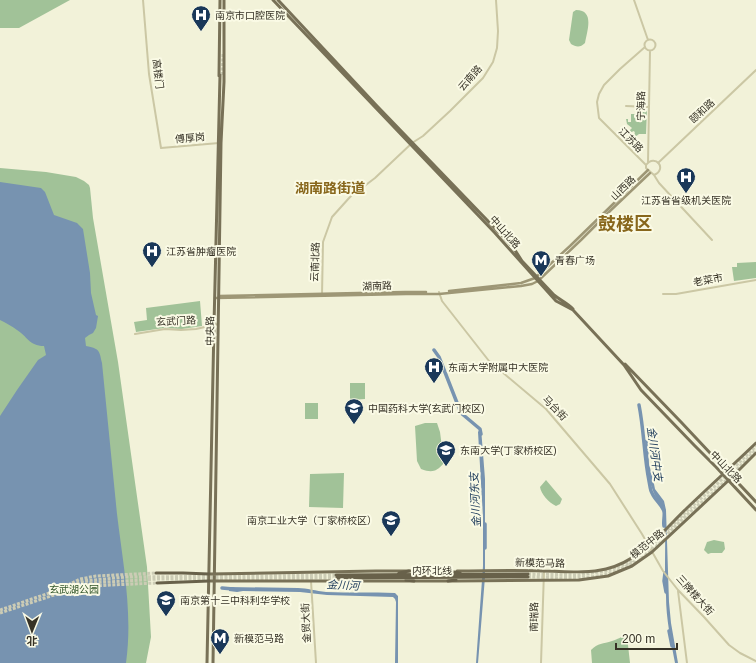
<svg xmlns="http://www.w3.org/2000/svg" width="756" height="663" viewBox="0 0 756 663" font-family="Helvetica,'Noto Sans SC',sans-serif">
	<rect width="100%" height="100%" fill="#f2f2d9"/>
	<path fill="#a1c298" d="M0,0H70L19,28H0Z
		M576,10C595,10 587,31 585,43C580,48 576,47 571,44L569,40L573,12Z
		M645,109H647L646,134H639L635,137L633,135L635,133L634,131L629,133L628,132L632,128L627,124L626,119H628V122H631V114H642V112H645Z
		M0,168L46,172L76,177L84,181L89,185L90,188L93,218L118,362L147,567L151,637L146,663H0Z
		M756,262V278L734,281L732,267H737V263Z
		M200,301L202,326L182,329L164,328L136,332L134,322L147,320L146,308Z
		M350,383H365V399L351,400L350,398Z
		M305,403H318V419H305Z
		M425,423H437L440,432L444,463C436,472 432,473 421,469L417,461L415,426Z
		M344,473L343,508L309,507L310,474Z
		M546,480L562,499L560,504L556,506C549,503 541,494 540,487Z
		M714,540L724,542L725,549L722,553H711L708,554L704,550L707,542Z
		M627,636L630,663H592L591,650C598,643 603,644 612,641C619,639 619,637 627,636Z"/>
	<path fill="#7793b0" d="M0,182L41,188L45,192L54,215L77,223L83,229L90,273L91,293L96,315L98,316L96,328L93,333L89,335L85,338L86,346C100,349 99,350 102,363C107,413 112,464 117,514C123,564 133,613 126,663H0V416L17,390L38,360L46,355L44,346C29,346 27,336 17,330C12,326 6,323 0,320Z
		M481,428L485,479V577L478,663H476L483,566V517L478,432Z
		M647,439L648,441L649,464L654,484L655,489L664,501L666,510L669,602L671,623L678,663H675C671,641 666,619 666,596C665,586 665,576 665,565C665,548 666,530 663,513C662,505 656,499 653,491C647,475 646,457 645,440Z
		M229,587L298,588C307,588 316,591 326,592C349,593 372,592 395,593L398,596V663H395L396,602L395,599L393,597L327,595L300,592L243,591L237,592L229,591Z"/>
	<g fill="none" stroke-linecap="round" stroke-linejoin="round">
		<path stroke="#7793b0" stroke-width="3.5" d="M434,350L439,357L461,413L480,429L481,434
			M639,405C644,430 644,456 649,481C650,485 650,490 652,493C655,500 661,504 664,511C665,515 663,522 664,526
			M485,524V548
			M665,573L664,581L666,592
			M222,588L233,589
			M669,631L672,646"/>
		<path stroke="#ccccb5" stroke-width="3" stroke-dasharray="3 1.5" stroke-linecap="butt" d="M222,75L223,54"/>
		<path stroke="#ccccb5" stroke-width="3" stroke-dasharray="3 1.5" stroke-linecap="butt" d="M528,574L579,575L592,573L606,571L629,563L651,546L690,508L714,487L756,446
			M528,577C552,577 584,580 607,574C644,563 662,538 689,513C699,504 710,496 719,487C732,475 744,462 756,450
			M68,585L80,579L96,576L156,573
			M68,592L96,586L110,585L157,583
			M0,610L84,581L126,577L260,576L336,575
			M0,613L90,583L159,579L336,578"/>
		<path stroke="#cbc7a4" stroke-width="2" d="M143,0L149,74L161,148L219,143
			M634,0L648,40
			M644.5 45a5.5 5.5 0 1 1 11 0a5.5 5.5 0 1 1-11 0Z
			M645,47L620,69L604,85L599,94L597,102L599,118L646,165V168L654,175L659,183L712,240
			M626,106L649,107
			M648,162L650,51
			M658,163L756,70
			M646,165C655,153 668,169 654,175
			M439,292L442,301L489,361L546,409L610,484L642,534L663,571L678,590L704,617L729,645L740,653L756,661
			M663,294H676L756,280
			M322,295L323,242L332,217L350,197L375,178L412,143L423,136L450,111L483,78L493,62L497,48L498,31L496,0
			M135,334L165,329L181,330L196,329L218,324
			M311,581L316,663
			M678,591L687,663
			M541,663L544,571"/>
		<path stroke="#9e9776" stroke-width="2.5" d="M449,291L521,283L535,278L570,246L648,170
			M219,296L405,292H426
			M215,298L406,294H439L521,286L532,284L538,281L581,240L610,211L650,173"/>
		<path stroke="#787157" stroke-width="3" d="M273,0L495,233L556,301L573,310L624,365L641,390L694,445L716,467L756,510
			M278,0L377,106L513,247L522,261L554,295C560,300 567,303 573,309
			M219,76L220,0
			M625,364L681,422L756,502
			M457,571C485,571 514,570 542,571C563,571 585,574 606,569C640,561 663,531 687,508C710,486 733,465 756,443
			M209,574L376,571H449
			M209,581H456L579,580L608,576L632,566L652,552L729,480L756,453
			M207,663L214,325L220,75
			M213,663L221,143L224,82V0"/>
		<path stroke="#68614a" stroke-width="3" d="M448,571L460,573
			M156,573H183L209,574
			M399,573L409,571
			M336,575L528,574
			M336,578L528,577
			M406,580L414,581
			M448,581L456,580
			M157,583L209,581"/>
	</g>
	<defs>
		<symbol id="hospital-pin" viewBox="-11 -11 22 30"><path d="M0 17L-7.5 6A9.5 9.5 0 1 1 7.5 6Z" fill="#1a3859" stroke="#fafae5"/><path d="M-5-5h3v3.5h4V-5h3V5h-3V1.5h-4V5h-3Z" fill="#fff"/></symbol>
		<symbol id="metro-pin" viewBox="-11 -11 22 30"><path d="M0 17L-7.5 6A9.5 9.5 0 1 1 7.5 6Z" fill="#1a3859" stroke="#fafae5"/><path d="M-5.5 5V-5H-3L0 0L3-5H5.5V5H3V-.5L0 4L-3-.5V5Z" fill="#fff"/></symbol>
		<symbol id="university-pin" viewBox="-11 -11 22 30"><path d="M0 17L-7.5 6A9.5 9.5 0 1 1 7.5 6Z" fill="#1a3859" stroke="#fafae5"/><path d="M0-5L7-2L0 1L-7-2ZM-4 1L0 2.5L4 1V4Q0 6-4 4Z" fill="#fff"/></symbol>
	</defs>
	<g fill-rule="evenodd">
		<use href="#hospital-pin" x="190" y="4" width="22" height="30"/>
		<use href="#hospital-pin" x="675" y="166" width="22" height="30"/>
		<use href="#hospital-pin" x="141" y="240" width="22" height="30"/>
		<use href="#metro-pin" x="530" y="249" width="22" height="30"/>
		<use href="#hospital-pin" x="423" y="356" width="22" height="30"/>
		<use href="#university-pin" x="343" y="397" width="22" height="30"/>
		<use href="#university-pin" x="435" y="439" width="22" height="30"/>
		<use href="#university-pin" x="380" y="509" width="22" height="30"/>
		<use href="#university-pin" x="155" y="589" width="22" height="30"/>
		<use href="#metro-pin" x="209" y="627" width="22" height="30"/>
	</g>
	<g text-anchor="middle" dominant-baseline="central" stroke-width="4" stroke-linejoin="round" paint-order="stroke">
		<g font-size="10" fill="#363226" stroke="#fafae5" text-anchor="start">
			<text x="215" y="15">南京市口腔医院</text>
			<text x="686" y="200" text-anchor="middle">江苏省省级机关医院</text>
			<text x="166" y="251">江苏省肿瘤医院</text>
			<text x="555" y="260">青春广场</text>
			<text x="448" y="367">东南大学附属中大医院</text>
			<text x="368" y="408">中国药科大学(玄武门校区)</text>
			<text x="460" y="450">东南大学(丁家桥校区)</text>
			<text x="377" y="520" text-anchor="end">南京工业大学（丁家桥校区）</text>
			<text x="180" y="600">南京第十三中科利华学校</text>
			<text x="234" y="638">新模范马路</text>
		</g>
		<g font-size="10" fill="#363226" stroke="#fafae5">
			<text transform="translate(158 74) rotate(83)">高楼门</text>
			<text transform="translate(470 78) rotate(-49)">云南路</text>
			<text transform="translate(641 106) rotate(-89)">宁海路</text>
			<text transform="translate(702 111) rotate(-43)">颐和路</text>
			<text transform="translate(190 138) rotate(-5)">傅厚岗</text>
			<text transform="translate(631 140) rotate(45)">江苏路</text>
			<text transform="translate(623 188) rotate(-44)">山西路</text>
			<text transform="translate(505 232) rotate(48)">中山北路</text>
			<text transform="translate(315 262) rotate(-88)">云南北路</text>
			<text transform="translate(708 280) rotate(-10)">老菜市</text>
			<text transform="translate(377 286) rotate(-2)">湖南路</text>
			<text transform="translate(176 321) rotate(-3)">玄武门路</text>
			<text transform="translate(210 331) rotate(-89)">中央路</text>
			<text transform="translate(555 408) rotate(46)">马台街</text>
			<text transform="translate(726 467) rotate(46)">中山北路</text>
			<text transform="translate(647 544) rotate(-39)">模范中路</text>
			<text transform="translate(540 563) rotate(1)">新模范马路</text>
			<text x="432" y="570">内环北线</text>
			<text transform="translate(695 595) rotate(48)">三牌楼大街</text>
			<text transform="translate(534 617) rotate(-89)">南瑞路</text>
			<text transform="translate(306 623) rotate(-93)">金贸大街</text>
		</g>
		<g font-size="10" fill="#315529" stroke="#fafae5">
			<text x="74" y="589">玄武湖公园</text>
		</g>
		<g font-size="11" font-style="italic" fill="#1a3859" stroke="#fafae5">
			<text transform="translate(655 454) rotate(82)">金川河中支</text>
			<text transform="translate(475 500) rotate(-93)">金川河东支</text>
			<text transform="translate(343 585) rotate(3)">金川河</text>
		</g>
		<g font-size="14" font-weight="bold" fill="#88671c" stroke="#fafae5">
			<text x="330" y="188">湖南路街道</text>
		</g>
		<g font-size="18" font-weight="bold" fill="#88671c" stroke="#fafae5">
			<text x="625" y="224">鼓楼区</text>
		</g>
	</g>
	<g transform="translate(32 631) rotate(181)" stroke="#fafae5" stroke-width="3" paint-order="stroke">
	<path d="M0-3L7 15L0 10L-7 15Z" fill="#363226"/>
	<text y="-6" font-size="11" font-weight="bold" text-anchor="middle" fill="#363226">北</text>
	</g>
	<path d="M616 643v6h61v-6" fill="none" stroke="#363226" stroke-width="2"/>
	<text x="622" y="643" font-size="12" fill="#363226" stroke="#fafae5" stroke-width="3" paint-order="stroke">200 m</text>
</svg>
